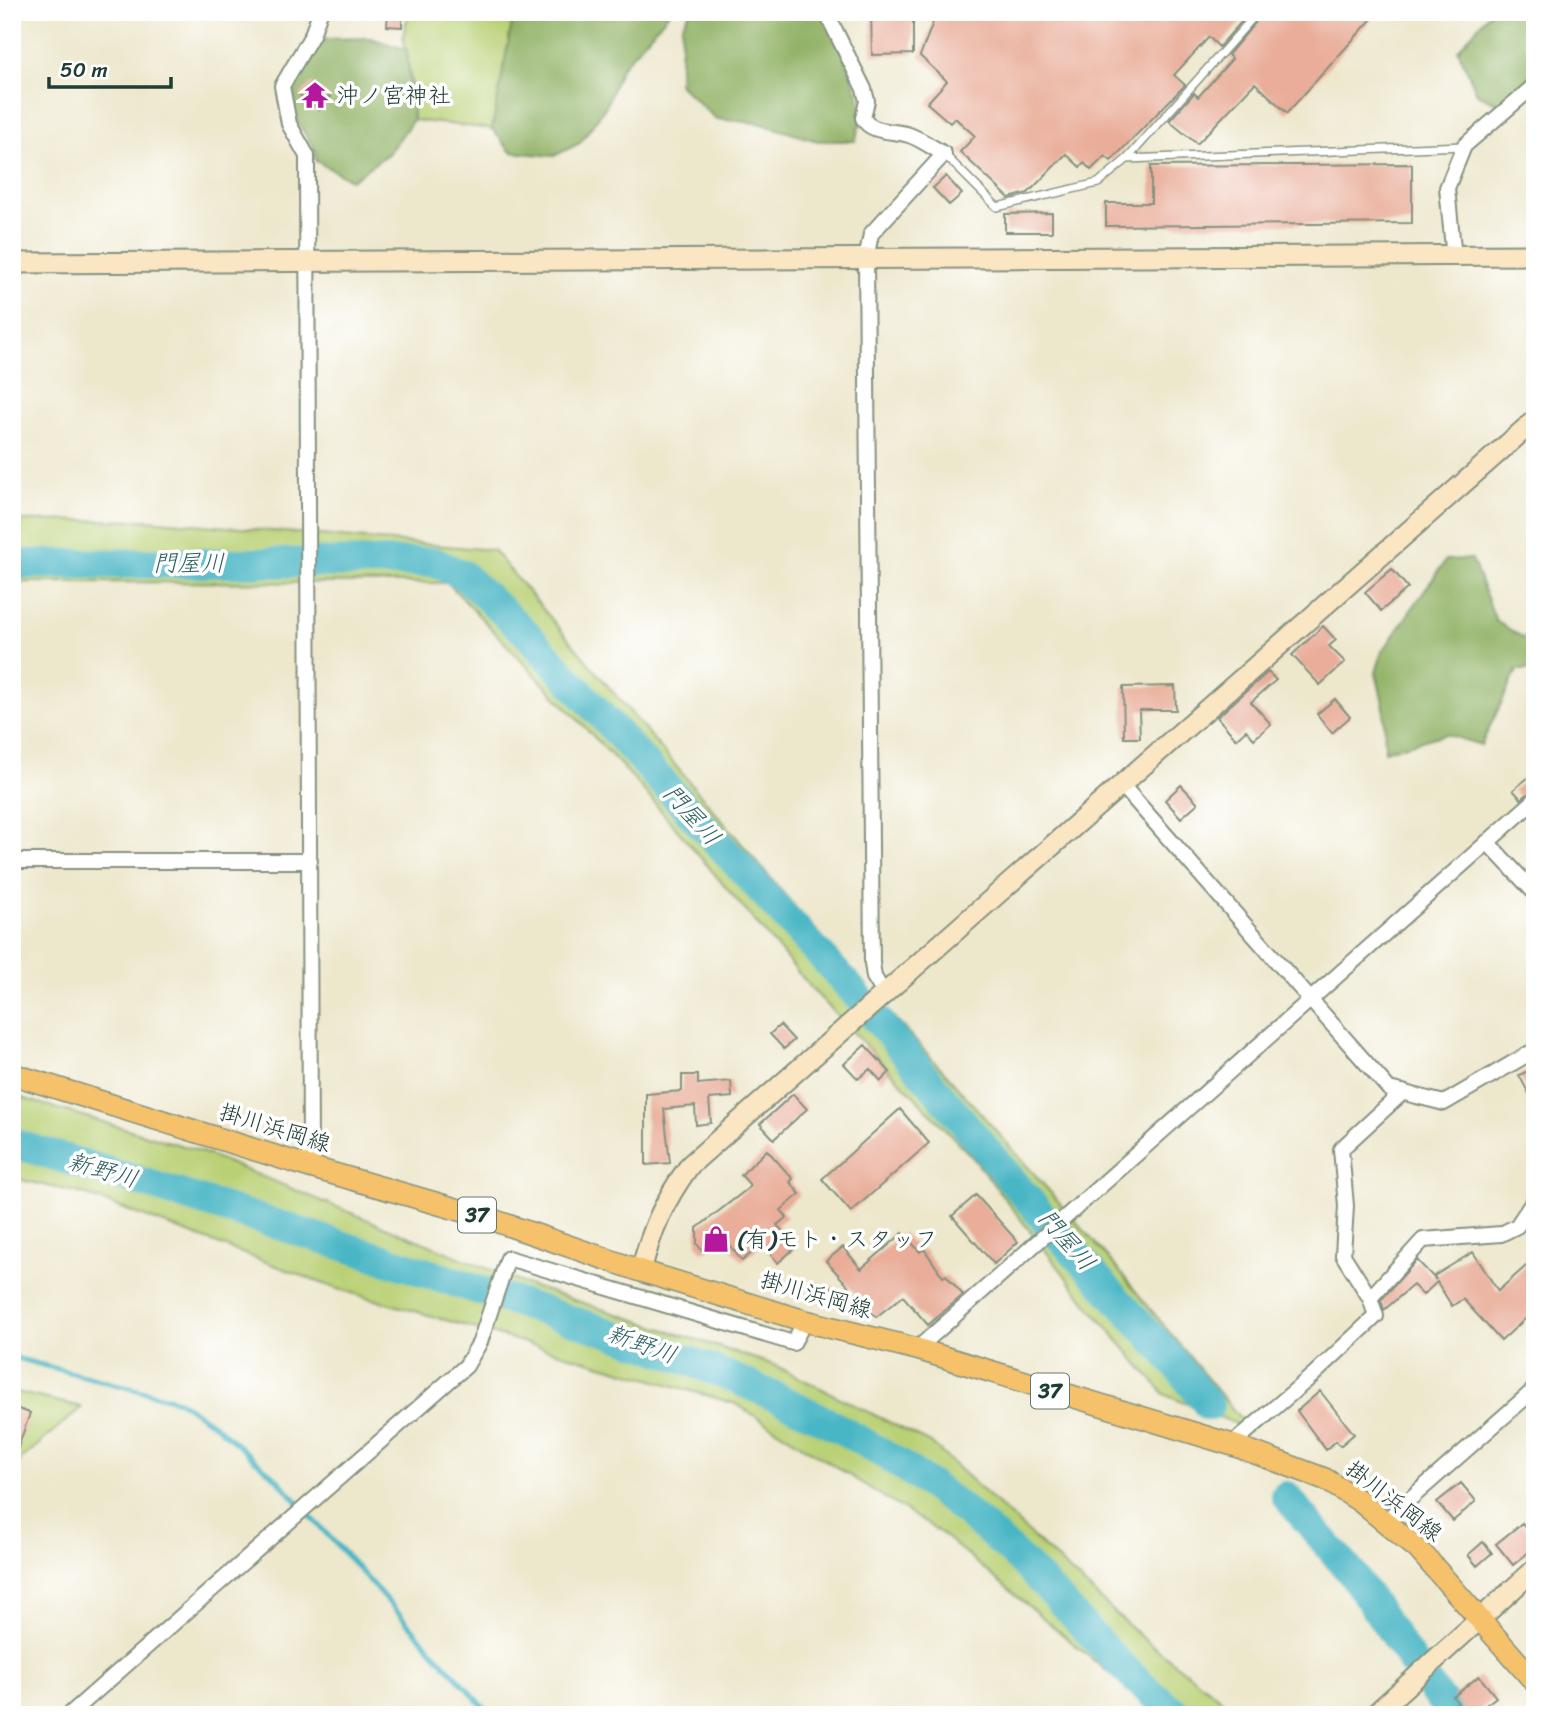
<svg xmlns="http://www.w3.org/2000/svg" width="1547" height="1727" viewBox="0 0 1547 1727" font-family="Sriracha,'Klee One',sans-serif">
	<rect width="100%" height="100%" fill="#fff"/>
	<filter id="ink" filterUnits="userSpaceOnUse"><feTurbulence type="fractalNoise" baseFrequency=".0143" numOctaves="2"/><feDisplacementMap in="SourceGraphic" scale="14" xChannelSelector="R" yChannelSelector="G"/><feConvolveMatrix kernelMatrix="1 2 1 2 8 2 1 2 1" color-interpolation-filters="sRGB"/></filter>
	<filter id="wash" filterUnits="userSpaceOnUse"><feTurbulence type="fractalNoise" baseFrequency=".00686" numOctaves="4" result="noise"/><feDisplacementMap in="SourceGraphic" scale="28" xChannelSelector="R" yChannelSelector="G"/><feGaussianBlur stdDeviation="1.57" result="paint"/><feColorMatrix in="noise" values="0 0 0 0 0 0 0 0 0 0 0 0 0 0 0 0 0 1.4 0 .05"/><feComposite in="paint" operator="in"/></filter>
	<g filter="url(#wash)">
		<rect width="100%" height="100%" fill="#ede7cc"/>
		<path fill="#b9d075" stroke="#6c8654" stroke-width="2" d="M409,12H516L492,129L413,120L412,85L403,36Z
			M147,520L493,550L829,947L947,1075L1110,1260L1249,1429L1165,1395L1092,1310L973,1158L813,990L634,779L448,583L12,582V521Z
			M12,1095L197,1150L525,1284L774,1365L931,1443L1139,1635L1241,1715H1159L941,1533L736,1404L335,1288L84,1194L12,1178Z
			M12,1391L82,1407L12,1467Z"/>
		<path fill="#92b266" stroke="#58784d" stroke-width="2" d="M514,12H670L621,68L606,106L580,143L554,156L511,152L492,129Z
			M690,12H825L837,34L864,111L855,141H817L758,123L716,119L679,84L682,25Z
			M1490,12H1535C1535,65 1544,70 1501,105L1477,94L1458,50Z
			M370,38L407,50L413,120L389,153L351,180L316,161L315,150L294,116L287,88L323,39Z
			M1472,559L1496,621L1535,645V670H1517L1481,745L1446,734L1385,751L1384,707L1376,673L1382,652L1446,560Z"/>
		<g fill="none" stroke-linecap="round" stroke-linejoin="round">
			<path stroke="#49b6c5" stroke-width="5" d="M12,1357L179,1401L216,1426L276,1478L491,1715"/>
			<path stroke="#49b6c5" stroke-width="30" d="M12,564L434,562L463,575L527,634L854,992L1058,1235L1168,1355L1209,1406
				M12,1143C172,1190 330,1241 488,1293C620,1336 755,1376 875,1449C936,1485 992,1530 1041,1581C1086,1627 1126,1677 1179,1715
				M1286,1496L1353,1575L1429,1686L1454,1715"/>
		</g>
		<g id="blocks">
			<path fill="#e9ad99" d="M388,12H402V27L387,26Z
				M871,12H913V54L872,55Z
				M937,12H1250L1219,47L1209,37L1174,75L1185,85L1111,161L1105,156L1091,170L1084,163L1080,167L1066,154L1028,193L1009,198L960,152L975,136L955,118L950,123L927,103L947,81L920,56Z
				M1264,12H1378L1287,113L1255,83L1197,144L1169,121L1194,93L1198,97L1232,59L1228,55Z
				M311,83L330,97L319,110L300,95Z
				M1412,164V223L1106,226V203H1151V166Z
				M946,176L962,194L949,205L933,188Z
				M1052,213V232H1005V214Z
				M1392,569L1408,588L1381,611L1365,592Z
				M1323,626L1336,640L1329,646L1345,662L1320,685L1292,655Z
				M1268,672L1276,680L1251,702L1271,724L1254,739L1246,730L1236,739L1217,717Z
				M1175,686L1176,710H1139L1140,738H1124L1123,687Z
				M1335,699L1350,717L1332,733L1317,714Z
				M1535,772V789L1521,799L1513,790Z
				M1181,785L1198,803L1181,818L1165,800Z
				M780,1025L794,1040L784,1049L770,1034Z
				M865,1045L890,1072L881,1081L870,1069L858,1079L844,1064Z
				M1535,1068V1105L1519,1075Z
				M682,1075H698V1084L731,1081L732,1097L709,1099L711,1123L696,1125L695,1106L664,1109L670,1163L646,1165V1094L682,1091Z
				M793,1094L807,1109L774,1139L760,1124Z
				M900,1109L929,1143L851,1212L822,1179Z
				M767,1150L793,1179L790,1182L800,1194L781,1210L787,1217L777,1225L796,1247L778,1263L762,1244L742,1261L723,1237L703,1252L697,1244V1228L751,1186L741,1175Z
				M976,1195L1018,1242L994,1264L952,1216Z
				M903,1233L920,1252L924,1249L943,1277L946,1275L963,1295L928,1325L903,1296L876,1317L826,1261L843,1247L861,1269Z
				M1473,1252L1498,1291L1535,1258V1310L1501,1341L1463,1299L1452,1306L1437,1282L1423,1295L1413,1285L1384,1310L1381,1300L1417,1260L1436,1280L1434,1276Z
				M812,1281L841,1290L837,1303L809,1293Z
				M1320,1391L1354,1434L1340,1446L1336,1441L1326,1450L1297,1411Z
				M12,1407L30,1413L16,1453H12Z
				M1461,1483L1476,1501L1453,1521L1437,1502Z
				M1522,1523L1535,1539V1547L1513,1565L1496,1544Z
				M1483,1542L1492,1553L1477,1566L1468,1555Z
				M1479,1676L1496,1697L1473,1715H1467L1453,1697Z"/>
		</g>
	</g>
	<g filter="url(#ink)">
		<use href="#blocks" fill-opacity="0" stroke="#869280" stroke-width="2"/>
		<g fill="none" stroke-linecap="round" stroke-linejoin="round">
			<defs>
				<path id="lane" d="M944,154L997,207L1098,183L1127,159L1258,12
					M1127,159L1464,146"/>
				<path id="street" d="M826,12L864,89L867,101L863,118C871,134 894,130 909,135C921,139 933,148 944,154L871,234L866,259L872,963L874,977L884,993
					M1454,258L1447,188L1464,146L1535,85
					M1121,784L1389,1089L1444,1103L1535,1050
					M1487,842L1535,893
					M12,861H310
					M310,1167L307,156L289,124L282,86L312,35L320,12
					M1370,1298L1423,1240L1501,1234L1517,1226L1535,1199
					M917,1349L1535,800
					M1231,1445L1313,1375L1376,1316L1370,1298L1343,1255L1346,1206L1341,1149L1403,1092
					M1385,1521L1535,1389
					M69,1715L466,1366L480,1342L508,1258L793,1343L805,1321"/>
				<path id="secondary" d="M12,263L1535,255
					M641,1271C652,1228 664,1201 690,1165L1535,420
					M1374,1715L1535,1569"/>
				<path id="primary" d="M12,1074L310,1167L484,1217L641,1271L805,1321L917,1349L1236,1446L1325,1479L1361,1502L1418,1549L1535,1682"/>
			</defs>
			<use href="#lane" stroke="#869280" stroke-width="10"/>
			<use href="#street" stroke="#869280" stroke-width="18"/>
			<use href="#secondary" stroke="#869280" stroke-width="23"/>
			<use href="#primary" stroke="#869280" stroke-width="24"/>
			<use href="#lane" stroke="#fff" stroke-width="7"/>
			<use href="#street" stroke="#fff" stroke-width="14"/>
			<use href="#secondary" stroke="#fbe6c4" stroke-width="19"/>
			<use href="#primary" stroke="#f5c16b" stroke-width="21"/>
		</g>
	</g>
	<defs>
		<symbol id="temple-bare" viewBox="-9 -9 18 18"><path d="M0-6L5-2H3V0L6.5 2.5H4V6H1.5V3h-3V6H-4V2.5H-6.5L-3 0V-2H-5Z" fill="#b5179e" stroke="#fff" stroke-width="2.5" paint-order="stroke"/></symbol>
		<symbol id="shop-bare" viewBox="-9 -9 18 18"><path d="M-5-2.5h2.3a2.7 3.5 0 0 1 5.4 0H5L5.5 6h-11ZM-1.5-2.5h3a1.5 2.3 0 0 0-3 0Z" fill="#b5179e" stroke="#fff" stroke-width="2.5" paint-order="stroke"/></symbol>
	</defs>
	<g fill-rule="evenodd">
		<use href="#temple-bare" x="296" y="76" width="38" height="38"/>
		<use href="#shop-bare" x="697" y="1220" width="38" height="38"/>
	</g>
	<g text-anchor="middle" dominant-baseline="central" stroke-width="7" stroke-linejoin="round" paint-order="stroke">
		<g fill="#fff" stroke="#627771" stroke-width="2">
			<rect x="458" y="1197.5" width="38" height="35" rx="5"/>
			<rect x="1031" y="1373.5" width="38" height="35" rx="5"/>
		</g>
		<g font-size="21" font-weight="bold" fill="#1f3d34">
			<text x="477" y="1215">37</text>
			<text x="1050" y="1391">37</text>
		</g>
		<g font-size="23" fill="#1f3d34" stroke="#fff" text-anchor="start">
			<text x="336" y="95">沖ノ宮神社</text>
			<text x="737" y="1239">(有)モト・スタッフ</text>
		</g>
		<g font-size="23" fill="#1f3d34" stroke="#fff">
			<text transform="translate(275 1128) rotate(17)">掛川浜岡線</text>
			<text transform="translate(816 1295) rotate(16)">掛川浜岡線</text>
			<text transform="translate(1394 1501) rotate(38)">掛川浜岡線</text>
		</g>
		<g font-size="24" font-style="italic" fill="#2c6160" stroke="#fff">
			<text x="189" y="563">門屋川</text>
			<text transform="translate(692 815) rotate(48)">門屋川</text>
			<text transform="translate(103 1170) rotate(16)">新野川</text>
			<text transform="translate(1067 1240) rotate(49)">門屋川</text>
			<text transform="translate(642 1344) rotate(20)">新野川</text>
		</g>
	</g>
	<rect width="1547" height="1727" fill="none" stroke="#fff" stroke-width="42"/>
	<path d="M49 77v10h122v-10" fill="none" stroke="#1f3d34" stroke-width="3.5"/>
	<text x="60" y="77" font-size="21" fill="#1f3d34" stroke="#ffffff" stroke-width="5" paint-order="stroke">50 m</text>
</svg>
